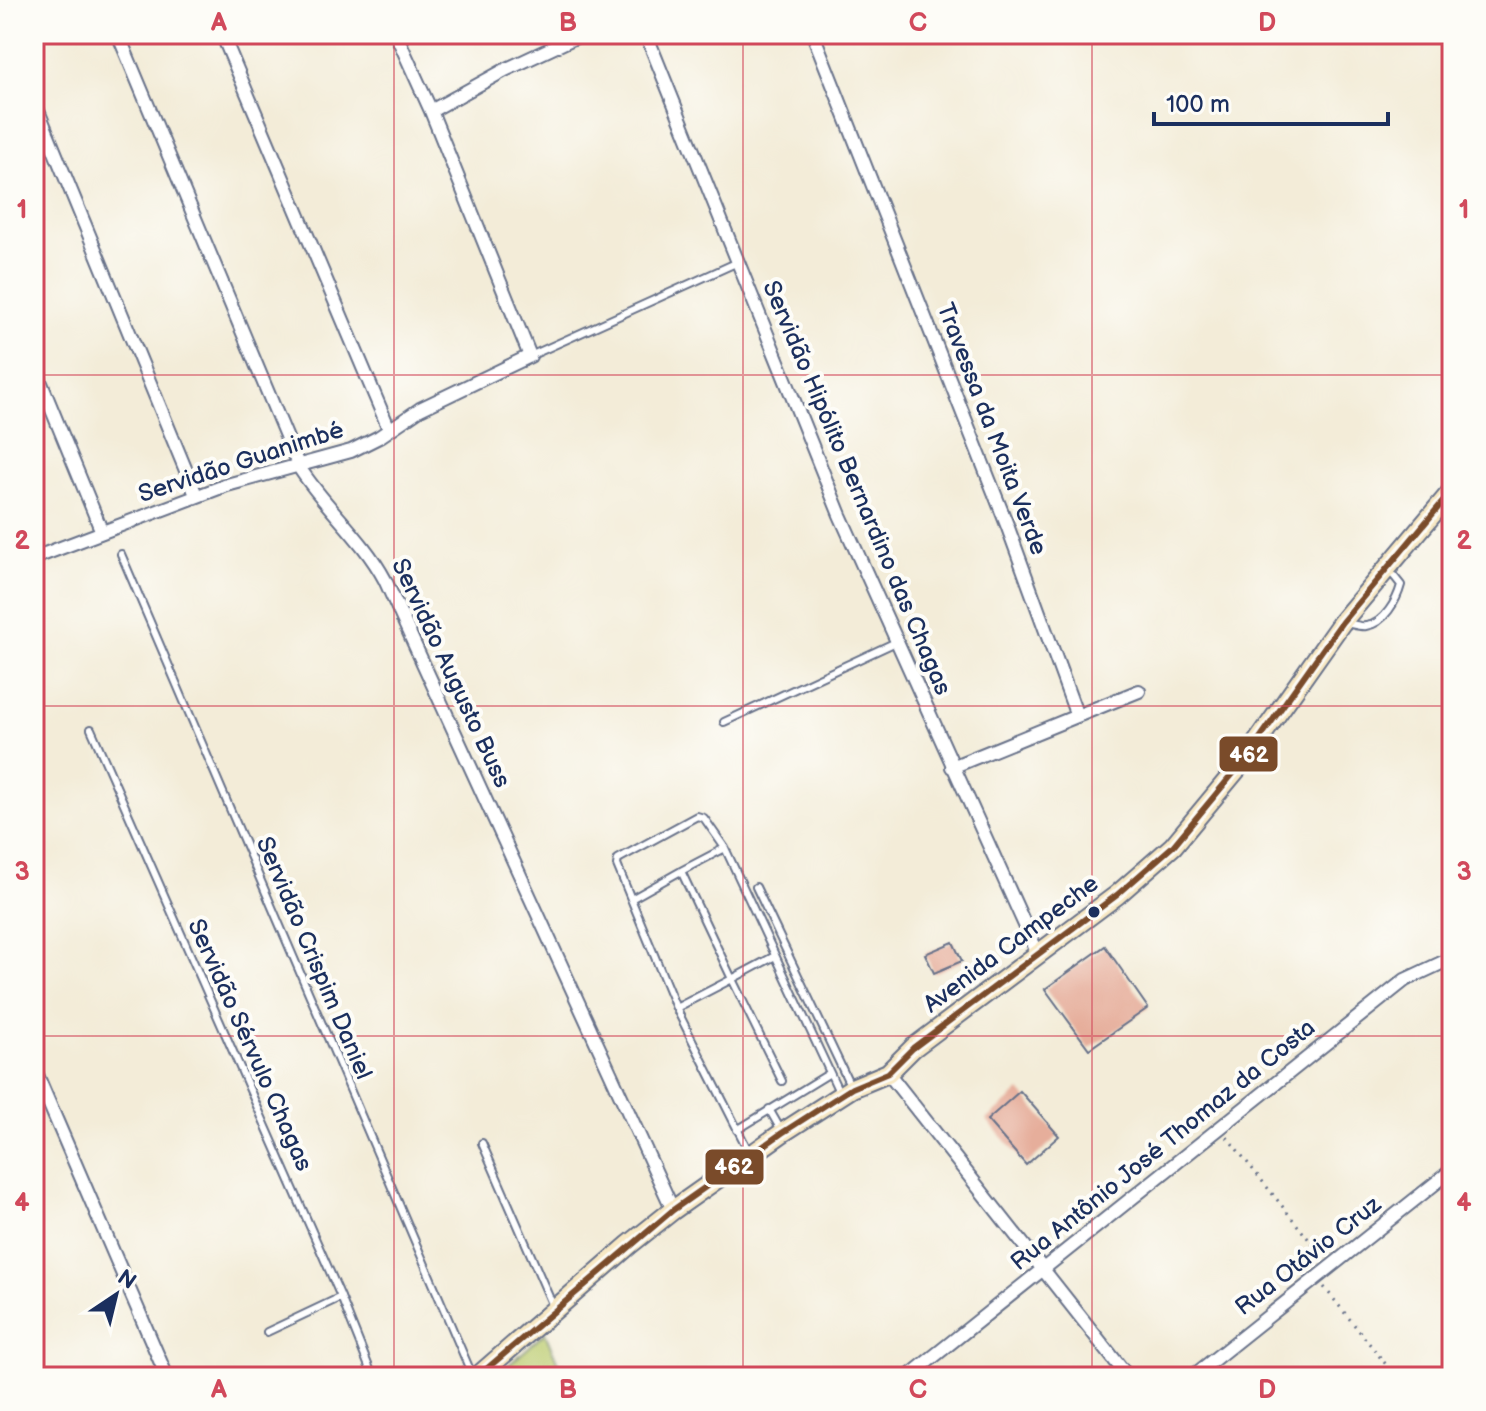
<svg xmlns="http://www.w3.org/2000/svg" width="1486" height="1411" viewBox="0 0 1486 1411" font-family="'Balsamiq Sans',sans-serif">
	<rect width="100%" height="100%" fill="#fdfcf7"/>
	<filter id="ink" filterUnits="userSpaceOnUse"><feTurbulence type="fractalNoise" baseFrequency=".0125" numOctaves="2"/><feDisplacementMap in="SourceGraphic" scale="16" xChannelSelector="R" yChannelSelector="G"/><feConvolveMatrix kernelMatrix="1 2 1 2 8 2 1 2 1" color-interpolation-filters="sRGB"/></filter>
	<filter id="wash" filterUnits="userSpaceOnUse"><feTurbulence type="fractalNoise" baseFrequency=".006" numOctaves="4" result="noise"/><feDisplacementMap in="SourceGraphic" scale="32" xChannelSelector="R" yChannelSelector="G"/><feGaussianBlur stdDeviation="1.8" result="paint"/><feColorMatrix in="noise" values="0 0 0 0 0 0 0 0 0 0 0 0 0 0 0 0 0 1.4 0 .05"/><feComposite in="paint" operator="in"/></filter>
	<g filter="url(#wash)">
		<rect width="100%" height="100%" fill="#f3ecd8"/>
		<path fill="#bccc6f" stroke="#6c7e66" stroke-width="2" d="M545,1333L564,1377H495Z"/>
		<g id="blocks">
			<path fill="#e6ae9b" d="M953,942L962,961L934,973L925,954Z
				M1105,946L1148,1008L1089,1049L1045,989Z
				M1020,1091L1059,1136L1026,1165L987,1120Z"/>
		</g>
	</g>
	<g filter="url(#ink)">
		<use href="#blocks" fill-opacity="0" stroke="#677189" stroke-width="2"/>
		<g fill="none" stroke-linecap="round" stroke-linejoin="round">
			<defs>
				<path id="service" d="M530,356L738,262
					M121,554L473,1377
					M1346,623C1352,624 1360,627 1366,626C1384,624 1397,600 1401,585L1389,570
					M724,722L896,642
					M91,729L341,1297L373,1377
					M725,848L839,1092
					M756,887L850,1085
					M633,898L681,871
					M676,1008L732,979L782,1081
					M769,1109L781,1130
					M737,1130L830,1073
					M482,1143L553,1306
					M749,1152L676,1008L617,865L618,859L697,816L704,818L725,848L681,871L732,979L775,956
					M267,1332L341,1297"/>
				<path id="minor" d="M118,34L299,467C325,508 362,537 385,580L673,1210
					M222,34L389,429
					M646,34L840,515L1038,954
					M813,34L1007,525L1077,716L952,767
					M34,101L196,495
					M431,111L505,70L582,34
					M34,366L102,532
					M34,558L227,485L351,451L379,437L420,409L530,356L431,111L396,34
					M1077,716L1139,691
					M34,1068L167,1377
					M888,1073L1128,1377
					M908,1377L1405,980L1452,958
					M1192,1377L1452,1170"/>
				<path id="secondary" d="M477,1377L629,1245L673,1210L782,1133L852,1088L888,1073L913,1048L1117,895L1173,846L1246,758L1342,622L1452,491"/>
			</defs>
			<use href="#service" stroke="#677189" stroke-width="10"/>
			<use href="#minor" stroke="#677189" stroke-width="16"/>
			<use href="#secondary" stroke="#677189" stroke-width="22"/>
			<path stroke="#677189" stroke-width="3" stroke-dasharray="2 6" stroke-linecap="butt" d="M1227,1137L1322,1256
				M1324,1287L1396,1377"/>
			<use href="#service" stroke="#fff" stroke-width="6"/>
			<use href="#minor" stroke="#fff" stroke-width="12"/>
			<use href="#secondary" stroke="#f8e8c3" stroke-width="18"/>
			<defs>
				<path id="bus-1" d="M477,1377L673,1210L782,1133L852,1088L888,1073L913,1048L1117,895L1173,846L1246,758L1342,622L1452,491"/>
			</defs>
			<use href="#bus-1" stroke="#fdfcf7" stroke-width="12"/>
			<use href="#bus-1" stroke="#7a4b2a" stroke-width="6"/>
		</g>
	</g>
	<path fill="none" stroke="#d1495b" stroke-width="2" stroke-opacity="0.55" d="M394,34V1377M743,34V1377M1092,34V1377M34,375H1452M34,706H1452M34,1036H1452"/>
	<circle fill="#1b2f5e" stroke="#fdfcf7" stroke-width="3" cx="1094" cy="912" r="7"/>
	<g text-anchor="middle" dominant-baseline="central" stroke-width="8" stroke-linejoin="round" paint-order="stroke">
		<g font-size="24" fill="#1b2f5e" stroke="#fdfcf7">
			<text transform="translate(992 429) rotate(69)">Travessa da Moita Verde</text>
			<text transform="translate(241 462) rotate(-18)">Servidão Guanimbé</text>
			<text transform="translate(857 488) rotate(67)">Servidão Hipólito Bernardino das Chagas</text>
			<text transform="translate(451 673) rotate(65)">Servidão Augusto Buss</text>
			<text transform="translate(1011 944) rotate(-37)">Avenida Campeche</text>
			<text transform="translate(314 958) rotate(67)">Servidão Crispim Daniel</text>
			<text transform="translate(250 1045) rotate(66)">Servidão Sérvulo Chagas</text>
			<text transform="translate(1163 1145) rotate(-39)">Rua Antônio José Thomaz da Costa</text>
			<text transform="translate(1308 1256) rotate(-38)">Rua Otávio Cruz</text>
		</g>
	</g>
	<g stroke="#fdfcf7" stroke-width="3">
		<rect x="1218" y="735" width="61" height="38" rx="8" fill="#7a4b2a"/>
		<rect x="704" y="1148" width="61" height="38" rx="8" fill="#7a4b2a"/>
	</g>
	<g font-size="22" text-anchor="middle" font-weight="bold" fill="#fff">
		<text x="1249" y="762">462</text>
		<text x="734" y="1174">462</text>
	</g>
	<rect width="1486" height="1411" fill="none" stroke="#fdfcf7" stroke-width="88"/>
	<g transform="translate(116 1295) rotate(35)" stroke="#fdfcf7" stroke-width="6" paint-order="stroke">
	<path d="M0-6L14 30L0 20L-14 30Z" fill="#1b2f5e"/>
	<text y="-12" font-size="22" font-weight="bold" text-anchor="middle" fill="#1b2f5e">N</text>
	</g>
	<path d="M1154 112v12h234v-12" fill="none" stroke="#1b2f5e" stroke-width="4"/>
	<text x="1166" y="112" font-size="24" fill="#1b2f5e" stroke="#fdfcf7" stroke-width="6" paint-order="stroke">100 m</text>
	<rect x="44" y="44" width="1398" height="1323" fill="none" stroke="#d1495b" stroke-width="3"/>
	<g font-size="26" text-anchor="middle" font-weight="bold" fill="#d1495b">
		<text x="219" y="31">A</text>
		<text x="568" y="31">B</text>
		<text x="918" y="31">C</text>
		<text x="1267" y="31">D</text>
		<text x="22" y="218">1</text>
		<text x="1464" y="218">1</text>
		<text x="22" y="549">2</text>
		<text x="1464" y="549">2</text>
		<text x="22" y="880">3</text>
		<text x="1464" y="880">3</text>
		<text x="22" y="1211">4</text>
		<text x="1464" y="1211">4</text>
		<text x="219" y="1398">A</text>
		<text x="568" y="1398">B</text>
		<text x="918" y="1398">C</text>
		<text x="1267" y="1398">D</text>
	</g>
</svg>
